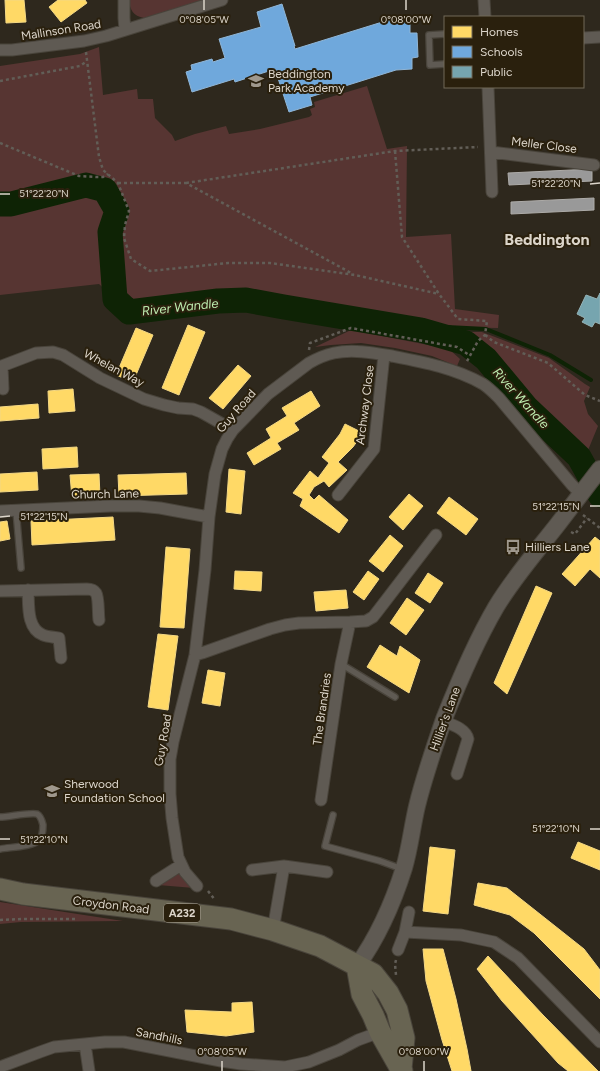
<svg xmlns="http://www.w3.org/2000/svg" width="600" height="1071" viewBox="0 0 600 1071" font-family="Figtree,sans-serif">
	<rect width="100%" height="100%" fill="#2e281d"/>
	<path fill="#573532" d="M129,0H202L144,18C133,16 130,10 129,0Z
		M99,47L103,95L137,89L138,99H153L155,118L172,135L175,141L195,134L226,126L229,134L260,129L309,117L312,115L310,109L315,107L314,102L367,86L387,149L407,146L406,237L451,234L455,309L499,315L498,328L447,327L421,330L284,307L246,300L218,301L129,312L99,284L0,295V66L80,54Z
		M351,330L449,349L460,359L457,366L432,356L395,348L361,343L331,345L315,347Z
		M452,332H482L549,358L585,384L590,387L584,401L588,414L598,426L586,455L519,392L478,341Z
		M180,873L194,888L158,885Z
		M0,902L123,921L21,922L0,924Z"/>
	<path fill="#ffd966" stroke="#f4d884" d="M5,0H24L26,22L6,23Z
		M58,0H85L87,3L61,22L49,7Z
		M188,325L205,332L179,395L162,388Z
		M136,328L153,335L133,382L116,375Z
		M238,365L251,376L223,409L209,398Z
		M73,389L75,411L49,413L48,391Z
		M311,391L320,406L294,423L299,430L277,443L281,449L254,465L247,453L271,438L266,429L287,416L282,408Z
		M38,404L39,418L0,421V407Z
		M345,424L363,433L353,447L338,462L347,470L329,487L324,481L314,487L309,495L314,500L319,495L348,520L339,533L300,506L303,499L293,493L310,471L318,478L329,463L322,457L340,434Z
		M77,447L78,467L43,469L42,449Z
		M229,469L245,471L241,514L226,512Z
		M37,472L38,490L0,492V474Z
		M186,473L187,494L119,496L118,475Z
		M99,474L100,496L72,498L70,475Z
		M409,494L423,506L403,530L389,517Z
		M449,497L478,519L466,535L437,513Z
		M113,517L115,540L32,545L31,521Z
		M7,521L10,539L0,541V522Z
		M390,535L403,546L383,572L369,561Z
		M595,537L600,541V578L590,569L575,586L562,574Z
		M166,547L190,549L184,628L160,627Z
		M235,571L262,572L261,591L234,589Z
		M368,571L379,579L364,600L353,592Z
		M428,573L443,583L430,603L415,593Z
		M536,586L552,593L507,694L494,683Z
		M346,590L348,608L316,611L314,592Z
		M407,598L424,610L406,635L390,623Z
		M158,634L178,636L168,710L148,707Z
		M380,645L397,656L400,646L420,660L409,693L367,667Z
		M208,670L225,673L220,706L202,703Z
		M578,842L600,851V870L571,858Z
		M430,847L455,850L448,914L423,911Z
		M478,883L507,888L584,949L600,970V999L534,933L510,915L474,905Z
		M423,949H443L456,999L467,1049L471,1071H452L442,1040L426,981Z
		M488,956L543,1015L598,1071H568L558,1063L502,1001L477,969Z
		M252,1002L254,1032L226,1036L187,1032L185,1010L232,1012V1003Z"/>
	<path fill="#6fa8dc" stroke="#90b6d7" d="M282,4L295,46H294L295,49L392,19L393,23L410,22V33H417L418,57L412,58V69L396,70L310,97L312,105L289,112L275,69L235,82L234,79L192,92L186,72L192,70L191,65L212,59L213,62L225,58L219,39L261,27L257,12Z"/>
	<path fill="#76a5af" stroke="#95b3b7" d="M600,293V324L595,322L592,327L582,322L585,318L577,314L586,295L597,299Z"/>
	<path fill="#999" stroke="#adaba8" d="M592,169V181L509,185L508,173Z
		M594,198V210L511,214V202Z"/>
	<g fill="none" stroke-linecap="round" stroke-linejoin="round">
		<path stroke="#0e2305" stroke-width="4" d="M421,330L447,327L486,329L550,355L591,380"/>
		<path stroke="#0e2305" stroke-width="25" d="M0,204H11L86,185L105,190L117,211L110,232L115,299L129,312L218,301L246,300L284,307L421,330L466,343L486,359L526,407L579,457L600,495"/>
		<defs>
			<path id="lane" d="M445,34L429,35L430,65L445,64
				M16,510L21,568
				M341,664L395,697
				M333,815L325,846L380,861L402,869
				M0,817C8,817 31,812 37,814C41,816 42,821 43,825C43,830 43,836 39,840C32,847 10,847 0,849"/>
			<path id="street" d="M124,0V18L125,30
				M484,0L485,17
				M583,38L600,37
				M0,50H12L84,41L106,36L222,0
				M488,87L492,192
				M491,152L594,165
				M3,389L2,366L36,353L53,352L63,355L100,378L144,399L164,405L178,408L193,409L201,412L233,430
				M338,495L374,449L384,355
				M0,511L111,506H139L160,508L209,517
				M28,590C29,604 26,628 43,635C48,637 54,637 59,638L61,658
				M0,591L87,589C90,589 94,590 96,593C99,598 98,614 99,620
				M195,655L202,653L270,629L285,625L299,623L350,622L366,621L373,617L377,612L436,535
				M443,721C453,725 466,729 468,739L457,774
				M321,800L341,664L350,622
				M252,870L284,866L327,872
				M156,881L181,865
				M197,886L185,872L178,857L172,818L170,794V759L173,742L195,655L205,570L209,517L215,474L222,449L227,439L233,430L268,394L309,363C316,359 325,355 334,353C353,349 374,353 392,356C423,362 455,368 483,384C489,388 494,393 499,398L572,485L581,494
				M273,930L284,866
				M405,932L461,935L494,942L518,958L600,1042
				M398,950L405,932L409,912
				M85,1044L89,1071
				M0,1067L40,1052L54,1047L105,1042H124L221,1061L241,1064L285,1067L309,1062L339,1050L358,1040L380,1032"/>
			<path id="secondary" d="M357,966C378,937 393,903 404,868C410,848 412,827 417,806C424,777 434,748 444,719C459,681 475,643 496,607C514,577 537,551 558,524C572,506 586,487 600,469"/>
			<path id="highway" d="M0,889L23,894L231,919L273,930L320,946L373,974L388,993L397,1010L404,1038L401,1069
				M357,966L362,994L373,1015L380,1032L402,1071"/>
		</defs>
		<use href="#lane" stroke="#49443b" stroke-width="8"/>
		<use href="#street" stroke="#49443b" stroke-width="13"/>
		<use href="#secondary" stroke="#49443b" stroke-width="18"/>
		<use href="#highway" stroke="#49443b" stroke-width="23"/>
		<path stroke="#625e57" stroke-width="2.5" stroke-dasharray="3 3" stroke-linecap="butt" d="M86,52L99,157L103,170L118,183L129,211L125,225L124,238L131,259L150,271L228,263H270L355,275L439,294
			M0,81L80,66L87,61
			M0,143L79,176L96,177H103L108,174
			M395,151L402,237L439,294L458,319L487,321L485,335L478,341L466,363
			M118,183H186L353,274
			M186,183L395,151L478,147
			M485,335L494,342L548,363L585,395L600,401
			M309,350L310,343L351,328L457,347L469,355
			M583,515L600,528
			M571,532L575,534L587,518
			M208,891L215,900
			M0,920L21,919H77
			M396,960L395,964L396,975"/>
		<use href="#lane" stroke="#5f5a53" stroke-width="5.5"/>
		<use href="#street" stroke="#5f5a53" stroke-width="11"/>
		<use href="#secondary" stroke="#5f5a53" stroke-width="16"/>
		<use href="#highway" stroke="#686452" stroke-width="21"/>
	</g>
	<path fill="none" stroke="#dcd5ca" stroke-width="1.5" d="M204,0V10M406,0V10M590,184L600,183M0,194H10M590,506H600M0,517L10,516M590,829H600M0,839H10M222,1061V1071M424,1061V1071"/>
	<defs>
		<symbol id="school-bare" viewBox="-9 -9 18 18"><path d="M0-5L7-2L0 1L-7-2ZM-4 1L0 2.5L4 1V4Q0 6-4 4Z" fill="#9f988d" stroke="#2a200d" stroke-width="2.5" paint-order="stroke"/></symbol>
		<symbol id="bus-bare" viewBox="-9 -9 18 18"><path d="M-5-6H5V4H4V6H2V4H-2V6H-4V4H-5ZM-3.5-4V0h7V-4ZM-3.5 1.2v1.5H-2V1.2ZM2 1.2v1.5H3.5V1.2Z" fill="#9f988d" stroke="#2a200d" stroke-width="2.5" paint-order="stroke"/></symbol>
	</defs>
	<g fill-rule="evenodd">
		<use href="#school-bare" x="245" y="70" width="22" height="22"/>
		<use href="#bus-bare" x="502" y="536" width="22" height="22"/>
		<use href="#school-bare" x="41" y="780" width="22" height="22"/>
	</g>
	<g text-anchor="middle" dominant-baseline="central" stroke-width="4" stroke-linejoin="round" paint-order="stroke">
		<rect fill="#2a200d" stroke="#a79f91" stroke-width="1" x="164" y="904" width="36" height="18" rx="3"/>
		<g font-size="11" font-weight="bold" fill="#dcd5ca">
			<text x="182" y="913">A232</text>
		</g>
		<g font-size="12" fill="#dcd5ca" stroke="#2a200d">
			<text transform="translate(61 30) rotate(-9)">Mallinson Road</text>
			<text transform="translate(544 145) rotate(7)">Meller Close</text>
			<text transform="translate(114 368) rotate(28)">Whelan Way</text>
			<text transform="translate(365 405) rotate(-83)">Archway Close</text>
			<text transform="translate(236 411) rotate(-49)">Guy Road</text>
			<text transform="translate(105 494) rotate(-1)">Church Lane</text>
			<text transform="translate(322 709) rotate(-82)">The Brandries</text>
			<text transform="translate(445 719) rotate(-70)">Hillier's Lane</text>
			<text transform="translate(163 740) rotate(-80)">Guy Road</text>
			<text transform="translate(111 905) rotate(7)">Croydon Road</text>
			<text transform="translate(159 1036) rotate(11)">Sandhills</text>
		</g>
		<g font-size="12" fill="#dcd5ca" stroke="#2a200d" text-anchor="start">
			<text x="268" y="74">Beddington<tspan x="268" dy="14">Park Academy</tspan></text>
			<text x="525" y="547">Hilliers Lane</text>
			<text x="64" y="784">Sherwood<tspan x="64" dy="14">Foundation School</tspan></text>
		</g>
		<g font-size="13" font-style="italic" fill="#bdebaf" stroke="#2a200d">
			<text transform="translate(180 307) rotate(-6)">River Wandle</text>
			<text transform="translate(521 398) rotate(48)">River Wandle</text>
		</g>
		<g font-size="16" font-weight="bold" fill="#dcd5ca" stroke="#2a200d">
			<text x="547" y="239">Beddington</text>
		</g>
	</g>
	<g font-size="10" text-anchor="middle" fill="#dcd5ca" stroke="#2a200d" stroke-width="4" stroke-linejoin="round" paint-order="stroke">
		<text x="204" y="23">0°08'05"W</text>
		<text x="406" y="23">0°08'00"W</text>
		<text x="556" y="187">51°22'20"N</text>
		<text x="44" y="197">51°22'20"N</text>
		<text x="556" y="510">51°22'15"N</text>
		<text x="44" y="520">51°22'15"N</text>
		<text x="556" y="832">51°22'10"N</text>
		<text x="44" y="843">51°22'10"N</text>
		<text x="222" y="1055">0°08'05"W</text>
		<text x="424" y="1055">0°08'00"W</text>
	</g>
	<rect x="444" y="16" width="140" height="72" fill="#2a200d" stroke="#716859"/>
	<rect x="452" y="26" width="20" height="12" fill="#ffd966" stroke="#716859"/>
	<text x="480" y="36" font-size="12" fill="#dcd5ca">Homes</text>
	<rect x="452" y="46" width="20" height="12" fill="#6fa8dc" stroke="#716859"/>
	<text x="480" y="56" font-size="12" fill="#dcd5ca">Schools</text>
	<rect x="452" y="66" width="20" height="12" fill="#76a5af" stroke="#716859"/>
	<text x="480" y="76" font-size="12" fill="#dcd5ca">Public</text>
</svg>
